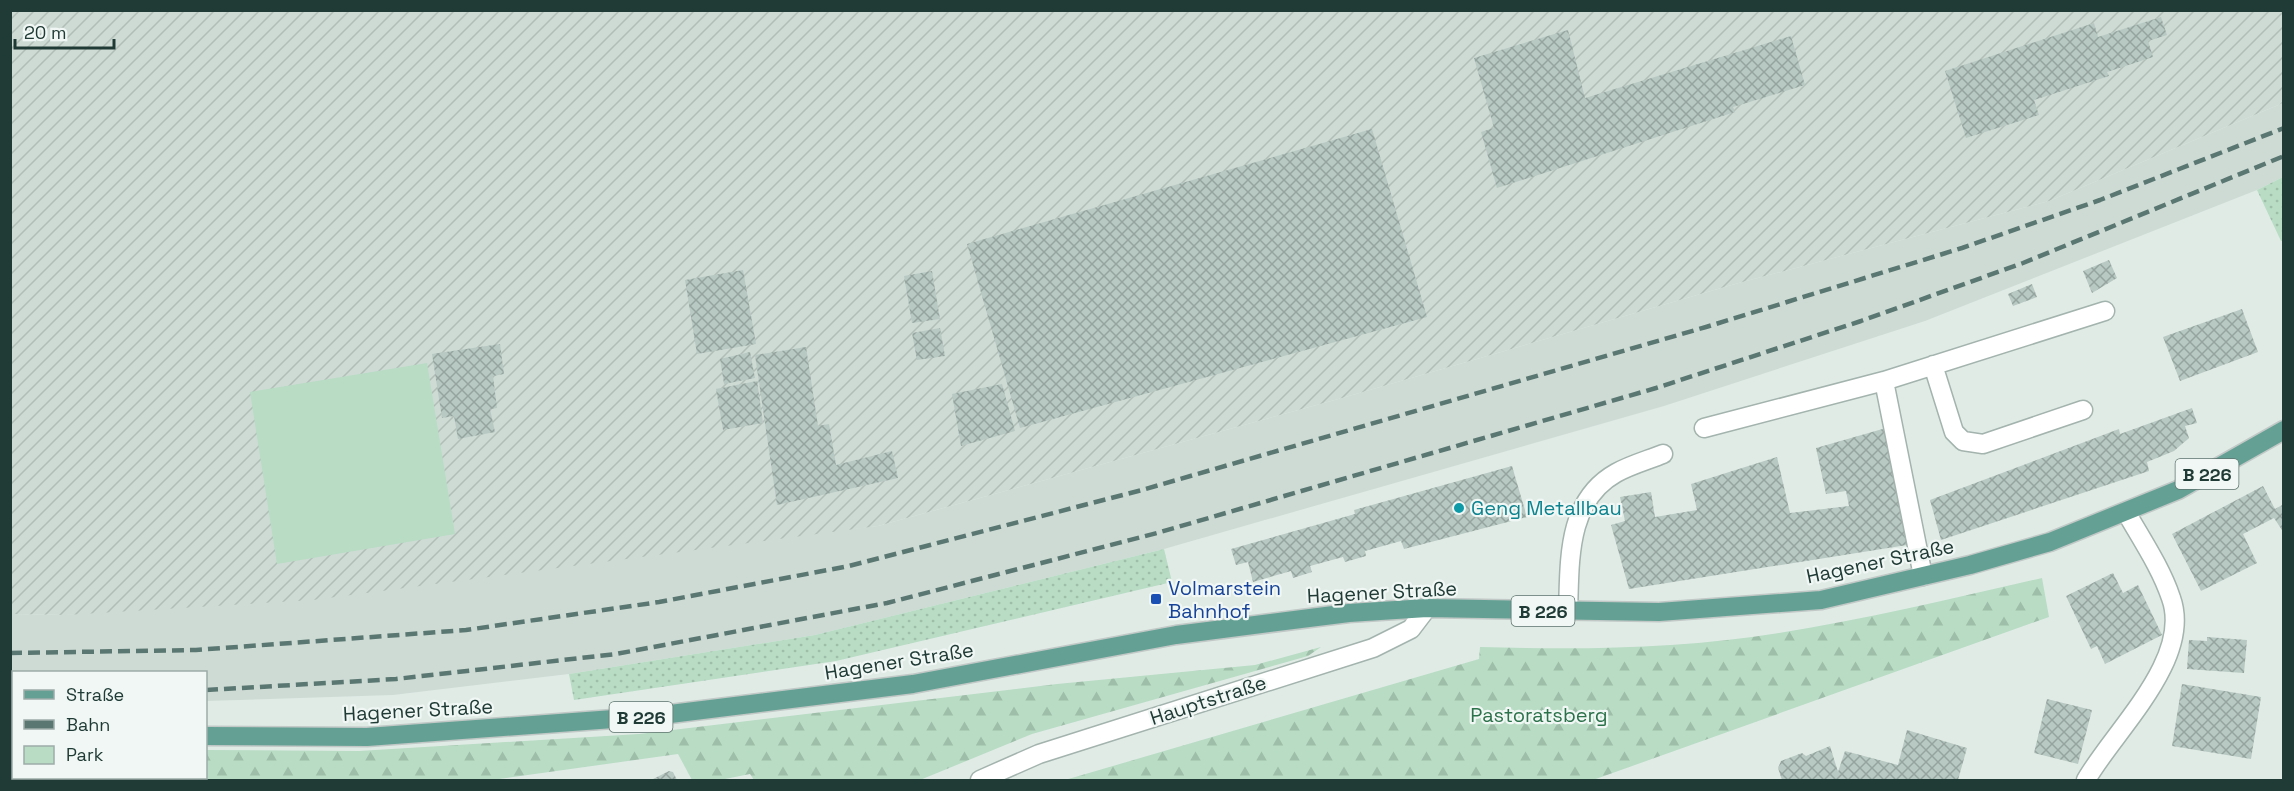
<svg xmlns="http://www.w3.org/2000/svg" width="2294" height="791" viewBox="0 0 2294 791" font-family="'Space Grotesk',sans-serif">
	<defs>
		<pattern id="industrial-furrows" width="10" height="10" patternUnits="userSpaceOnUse" patternTransform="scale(1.5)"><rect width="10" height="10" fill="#cedbd5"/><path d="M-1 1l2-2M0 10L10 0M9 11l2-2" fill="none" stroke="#b1bdb7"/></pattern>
		<pattern id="green-dots" width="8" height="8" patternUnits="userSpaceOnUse" patternTransform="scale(1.5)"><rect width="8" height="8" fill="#b8dcc4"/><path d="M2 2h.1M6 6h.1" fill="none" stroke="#9ebea9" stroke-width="1.8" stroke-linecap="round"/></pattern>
		<pattern id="forest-firs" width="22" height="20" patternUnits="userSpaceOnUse" patternTransform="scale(1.5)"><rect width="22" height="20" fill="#b8dcc4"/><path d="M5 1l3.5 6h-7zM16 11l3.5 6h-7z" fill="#9ebea9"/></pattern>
		<pattern id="building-cross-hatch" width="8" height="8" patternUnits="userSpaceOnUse" patternTransform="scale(1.5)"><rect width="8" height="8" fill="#b8c8c2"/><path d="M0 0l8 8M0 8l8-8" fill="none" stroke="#95a49e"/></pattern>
	</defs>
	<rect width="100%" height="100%" fill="#e0ebe6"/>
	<path fill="#cedbd5" d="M2283,103V177L2257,190L1925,321L1664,406L1164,549L815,635L569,674L393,695L206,701V672H14L13,695H11V614L66,615L878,526L1342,398L1735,284L2049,201Z"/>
	<path fill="url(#industrial-furrows)" d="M11,11H2283V103L2049,201L1735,284L1342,398L878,526L313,600L66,615L11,614Z"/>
	<path fill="url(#green-dots)" d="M2283,177L2284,240L2281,241L2257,190Z
		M1164,549L1172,582L836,661L574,700L569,674L815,635Z"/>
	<path fill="url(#forest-firs)" d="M2042,578L2049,617L1593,780H1065L1479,659L1480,647C1580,650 1680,649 1779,633C1868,619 1955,598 2042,578Z
		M1321,647L1308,656L1032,734L920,780H754L750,774L720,780H692L678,754L492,780H11V743L13,744L14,778H206V750L359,751L639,734L1057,684L1255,665Z"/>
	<path fill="#b8dcc4" d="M427,363L455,534L277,564L250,392Z"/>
	<path fill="url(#building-cross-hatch)" d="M2161,17L2167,35L2148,41L2153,57L2107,72L2109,76L2034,100L2039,115L1966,138L1945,71L2094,23L2098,37Z
		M1568,30L1585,98L1791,36L1805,85L1733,107L1735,112L1497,188L1481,132L1494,128L1474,58Z
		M1372,129L1427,317L1020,428L967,244Z
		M2109,260L2117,278L2092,293L2083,271Z
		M743,270L756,344L697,354L685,280Z
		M932,271L940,319L912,323L904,276Z
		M2032,284L2037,297L2013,306L2008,294Z
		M2242,309L2258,352L2180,381L2163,337Z
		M940,328L945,356L917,360L912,333Z
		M500,344L504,374L493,376L497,408L490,409L495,432L458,439L454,416L442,418L432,354Z
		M806,347L818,426L829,424L836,465L892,451L898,478L777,505L755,355Z
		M750,352L755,378L724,384L720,359Z
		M757,381L763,423L723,430L716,389Z
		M1002,384L1015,431L961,446L952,394Z
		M2192,408L2197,423L2185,426L2189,438L2174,451L2147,462L2149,471L1941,540L1930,500L2119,429L2120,434Z
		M1886,428L1907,545L1629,589L1611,525L1625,521L1620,497L1651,492L1655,517L1697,510L1691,484L1777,457L1790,513L1849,506L1846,491L1826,494L1816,448Z
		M1512,466L1527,517L1404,549L1401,541L1365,551L1366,556L1345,562L1343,557L1310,566L1312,572L1293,578L1291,571L1253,582L1248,562L1236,565L1231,549L1355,514L1354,510Z
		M2263,486L2275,509L2284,504V533L2274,518L2243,534L2257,563L2201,591L2172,534Z
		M2113,573L2123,593L2138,585L2162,635L2105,664L2097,646L2091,649L2066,596Z
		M2207,637L2247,640L2244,673L2187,669L2189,640L2207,641Z
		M2182,684L2261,697L2251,759L2172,746Z
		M2047,699L2092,710L2078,764L2034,753Z
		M1907,730L1967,748L1958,780H1782L1778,768L1781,761L1802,753L1806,756L1830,746L1838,772L1845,751L1898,765Z
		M669,771L673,772L677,780H651Z"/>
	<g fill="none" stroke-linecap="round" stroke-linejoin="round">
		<defs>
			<path id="lane" d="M1933,365L1954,432L1963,441L1983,444L2083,410
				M1884,381L1923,576
				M1704,428L1884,381L2105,311
				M1568,611C1570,562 1566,501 1616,473C1630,465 1648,460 1663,454"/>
			<path id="street" d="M980,780L1039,754L1373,648L1411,629L1427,608
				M2086,780C2114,731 2193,659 2171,598C2161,568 2142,540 2126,512"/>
			<path id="primary" d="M10,730H14
				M206,736L367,737L654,716L913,684L1176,635L1349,613L1427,608L1659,612L1821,600L1970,565L2050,542L2178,490L2284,430"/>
		</defs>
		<use href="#lane" stroke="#a3b3ad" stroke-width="21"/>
		<use href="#street" stroke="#a3b3ad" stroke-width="21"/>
		<use href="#primary" stroke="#c1c8c6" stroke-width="21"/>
		<use href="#lane" stroke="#fff" stroke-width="18"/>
		<use href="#street" stroke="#fff" stroke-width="18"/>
		<use href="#primary" stroke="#64a194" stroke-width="18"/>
		<path stroke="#5b7771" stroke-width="4.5" stroke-dasharray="12 6" stroke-linecap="butt" d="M10,653L196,650L466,630L659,602L849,566L1142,490L1706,327L1962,248L2100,200L2284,128
			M10,684H14
			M206,690L396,679L616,654L887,603L1157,533L1656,388L1861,321L2023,263L2284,156"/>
	</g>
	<circle fill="#0f9aa8" stroke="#f0f7f4" stroke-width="2" cx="1459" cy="508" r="6"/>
	<rect fill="#1a4fb4" stroke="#f0f7f4" stroke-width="2" x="1150" y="593" width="12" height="12" rx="3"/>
	<g text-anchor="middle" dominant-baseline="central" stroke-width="4.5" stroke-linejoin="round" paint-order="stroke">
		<g fill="#f0f7f4" stroke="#5e736e" stroke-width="1.5">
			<rect x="2175.5" y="459" width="63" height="30" rx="4.5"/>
			<rect x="1511.5" y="596" width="63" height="30" rx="4.5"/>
			<rect x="609.5" y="702" width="63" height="30" rx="4.5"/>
		</g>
		<g font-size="18" font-weight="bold" fill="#203b35">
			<text x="2207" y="474">B 226</text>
			<text x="1543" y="611">B 226</text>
			<text x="641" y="717">B 226</text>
		</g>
		<g font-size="20" fill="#0d838f" stroke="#f0f7f4" text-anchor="start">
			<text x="1471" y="508">Geng Metallbau</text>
		</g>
		<g font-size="20" fill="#203b35" stroke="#f0f7f4">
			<text transform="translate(1880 561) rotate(-12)">Hagener Straße</text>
			<text transform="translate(1382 592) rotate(-3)">Hagener Straße</text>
			<text transform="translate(899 661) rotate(-9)">Hagener Straße</text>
			<text transform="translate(1208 700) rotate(-18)">Hauptstraße</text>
			<text transform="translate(418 710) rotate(-3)">Hagener Straße</text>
		</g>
		<g font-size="20" fill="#164399" stroke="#f0f7f4" text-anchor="start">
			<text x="1168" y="588">Volmarstein<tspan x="1168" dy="23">Bahnhof</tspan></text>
		</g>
		<g font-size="20" fill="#2b724a" stroke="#f0f7f4">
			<text x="1539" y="715">Pastoratsberg</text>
		</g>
	</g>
	<rect width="2294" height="791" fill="none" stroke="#203b35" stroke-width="24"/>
	<rect x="12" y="671" width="195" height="108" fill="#f0f7f4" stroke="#9daca8" stroke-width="1.5"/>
	<rect x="24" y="690" width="30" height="9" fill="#64a194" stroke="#9daca8" stroke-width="1.5"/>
	<text x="66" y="701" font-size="18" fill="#203b35">Straße</text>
	<rect x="24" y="720" width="30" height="9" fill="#5b7771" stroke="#9daca8" stroke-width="1.5"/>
	<text x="66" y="731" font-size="18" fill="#203b35">Bahn</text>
	<rect x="24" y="746" width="30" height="18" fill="#b8dcc4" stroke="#9daca8" stroke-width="1.5"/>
	<text x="66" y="761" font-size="18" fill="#203b35">Park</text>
	<path d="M15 39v9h99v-9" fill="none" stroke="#203b35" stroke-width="3"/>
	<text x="24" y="39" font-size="18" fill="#203b35" stroke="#f0f7f4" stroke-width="4.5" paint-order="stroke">20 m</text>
</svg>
